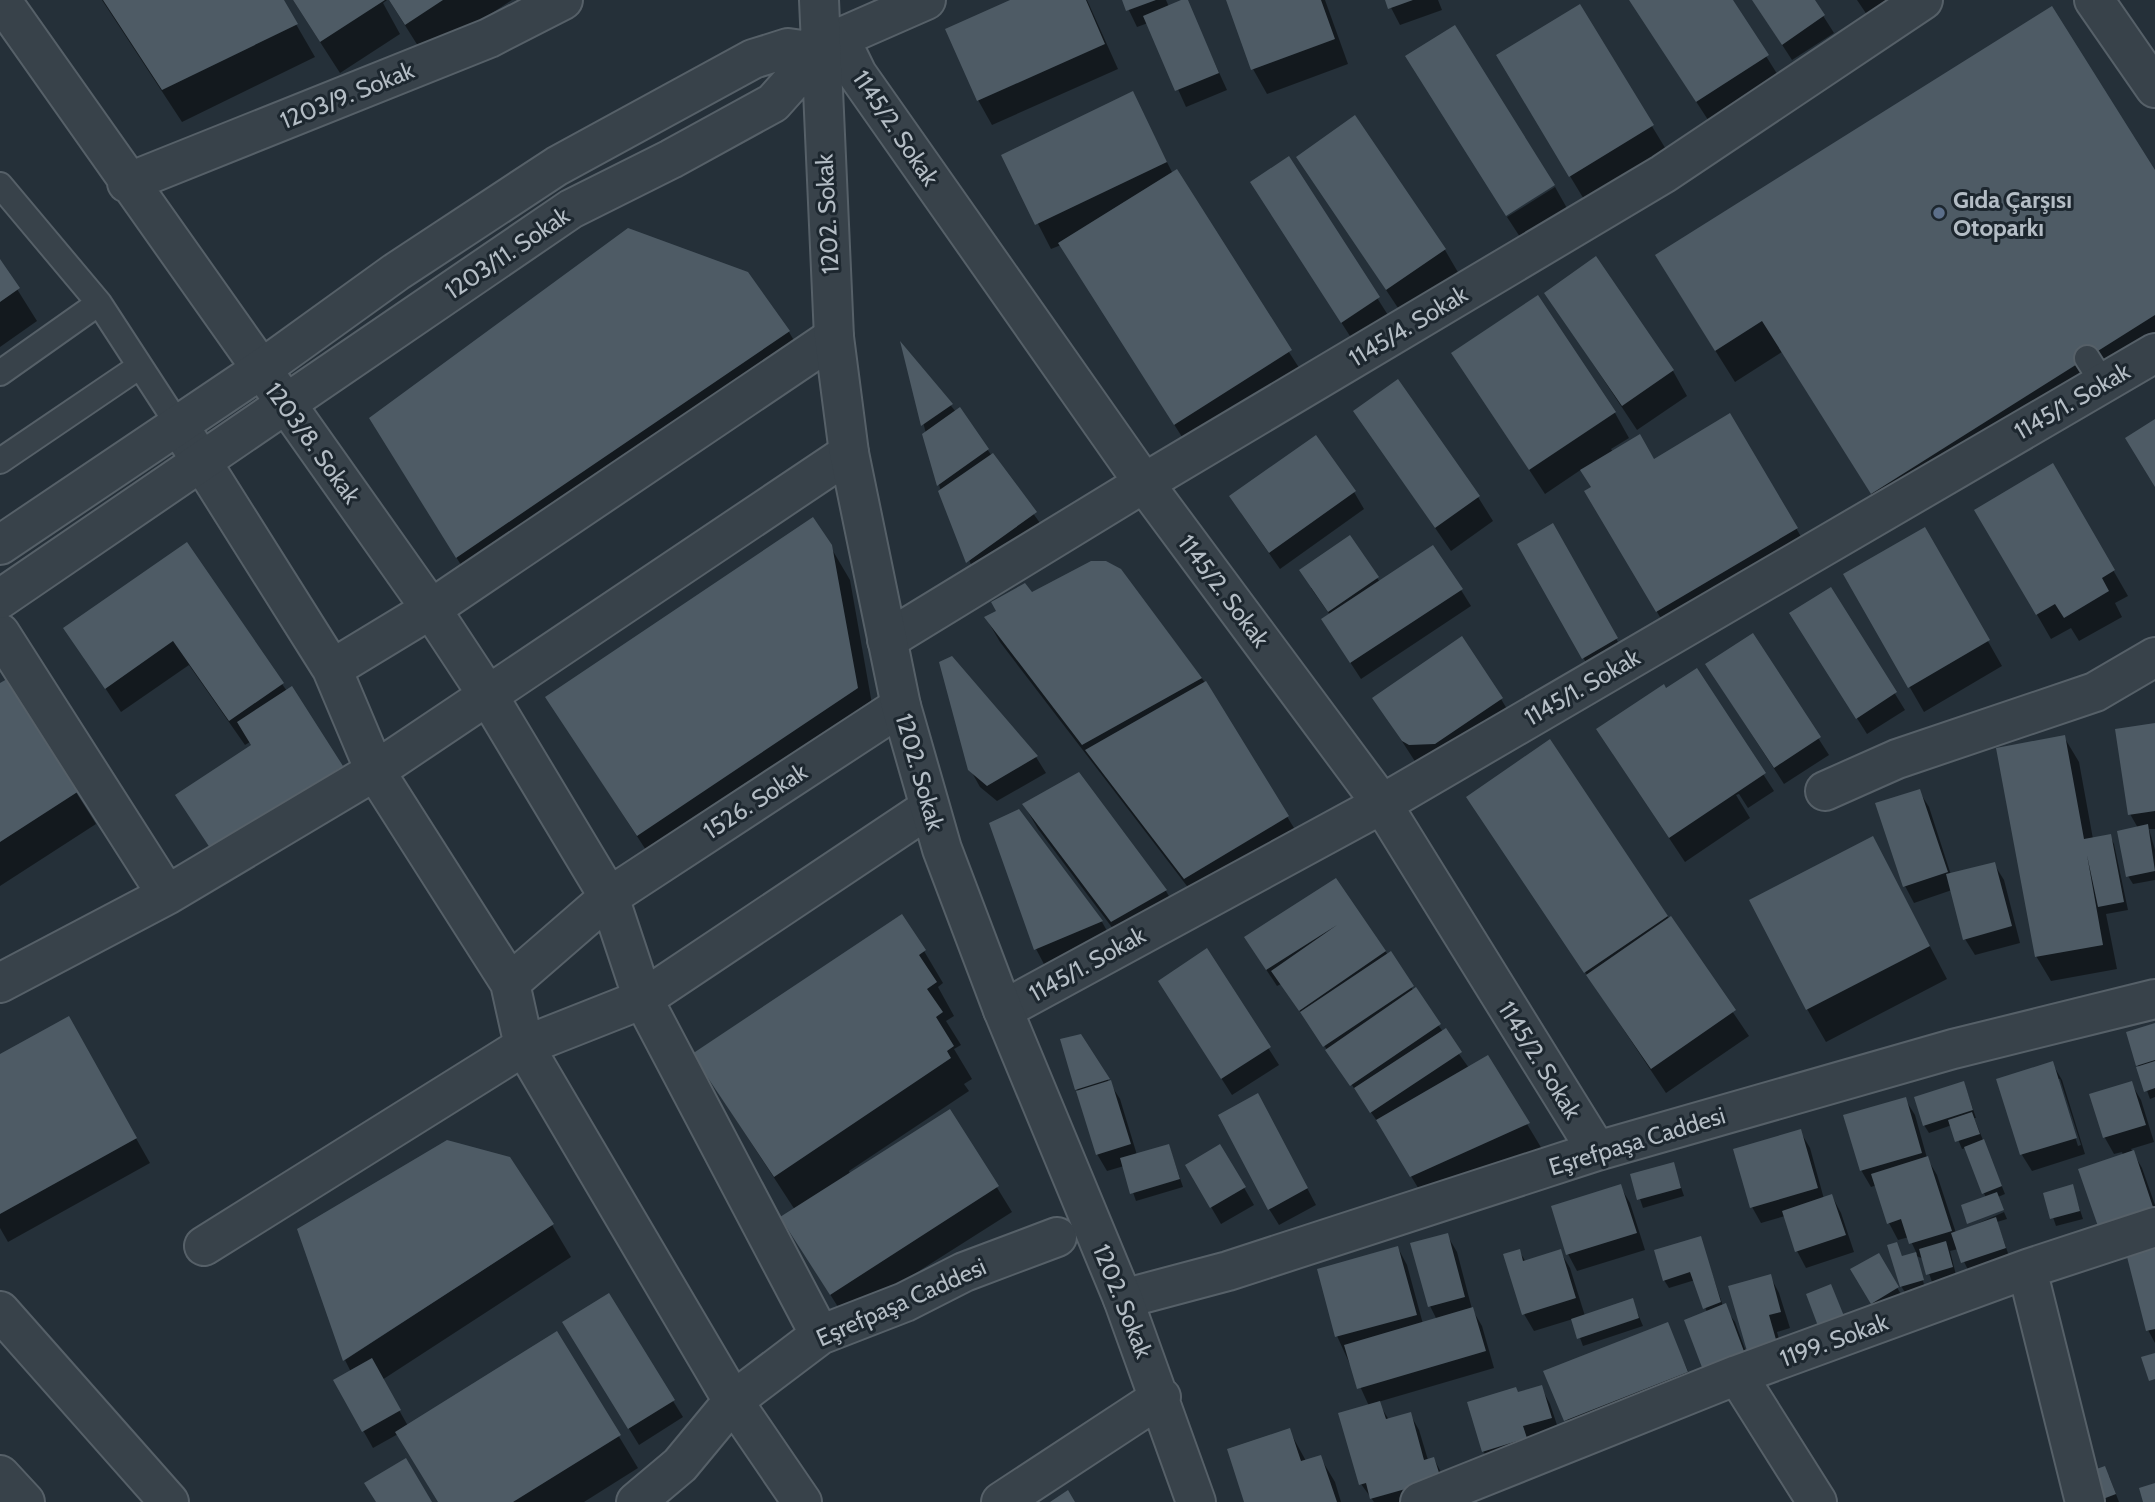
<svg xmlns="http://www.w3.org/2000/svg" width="2155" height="1502" viewBox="0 0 2155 1502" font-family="Cabin,sans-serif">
	<rect width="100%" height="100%" fill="#253039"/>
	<path fill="#0007" fill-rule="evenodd" d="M102,0H282L315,57L182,122Z
		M293,0H387L383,3L400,34L340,73Z
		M389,0H512L425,57Z
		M1014,0H1087L1118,69L992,125L978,100Z
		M1124,0H1166L1169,7L1186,0L1227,90L1186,107L1148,23L1137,27Z
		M1228,0H1325L1348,64L1267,94L1253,69Z
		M1387,0H1438L1442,10L1400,25Z
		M1630,0H1731L1781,80L1712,126Z
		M1753,0H1813L1834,33L1792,60Z
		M1857,0H1922L1878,31Z
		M1579,6L1667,151L1585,201L1512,80Z
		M1132,93L1173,174L1309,383L1194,456L1061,245L1051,249L1003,156Z
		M1298,157L1445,250L1459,274L1402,314Z
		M1289,159L1393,323L1357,347L1252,183Z
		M2155,173V359L1891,525L1782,352L1735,382L1676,288Z
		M1555,187L1568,210L1522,240L1507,217Z
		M0,262L37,321L0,347Z
		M746,273L789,332L808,364L476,589L390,451Z
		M1546,293L1673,371L1687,396L1637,430Z
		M904,348L956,412L959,410L1045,530L977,579L941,492Z
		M1453,354L1615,413L1629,438L1611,449L1613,452L1653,461L1796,528L1815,561L1676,644L1605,524L1593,488L1582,469L1545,494Z
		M1355,412L1478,497L1493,521L1451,551Z
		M2053,466L2128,596L2115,603L2122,617L2079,641L2071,628L2051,639L1977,510Z
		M1354,492L1364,509L1280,569L1241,513Z
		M1552,526L1626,656L1593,675L1519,544Z
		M1924,529L2002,666L1924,712L1845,575Z
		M186,545L356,791L228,875L192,820L252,746L250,742L245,745L189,665L121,712L66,629Z
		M830,546L850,580L875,721L657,867L547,698Z
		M1377,578L1380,582L1461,590L1471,606L1361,679L1333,636L1330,615L1311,588Z
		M1830,589L1905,710L1867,734L1801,630Z
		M1137,592L1206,684L1302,841L1200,903L1000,642L986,618L1032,595Z
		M1752,635L1829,755L1784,784L1717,681Z
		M1696,670L1774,791L1748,808L1739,794L1736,795L1750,818L1685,862L1613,754Z
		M6,681L96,824L0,886V685Z
		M1374,698L1501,699L1516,724L1418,766Z
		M2155,725V829H2149L2155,850V880L2133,884L2128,876L2138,828L2130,814Z
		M2064,737L2079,762L2093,839L2110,836L2114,844L2128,910L2106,914L2117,969L2051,981L2036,956Z
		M1549,742L1749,1036L1666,1093L1468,797Z
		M1036,757L1046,773L997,801L980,787L970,769Z
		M1079,774L1166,891L1180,916L1126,946L1038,829L1024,805Z
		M1919,791L1929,807L1951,875L1994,864L2004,880L2020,943L1975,955L1965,939L1952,890L1914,903L1905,886Z
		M1019,811L1102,922L1111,938L1045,966L1036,949Z
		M1873,838L1947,979L1826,1042L1807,1009Z
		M1335,881L1469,1068L1487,1057L1542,1149L1426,1201L1382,1128L1281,984L1277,986L1256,954Z
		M924,951L943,983L938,987L954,1016L946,1021L961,1045L954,1049L972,1079L964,1084L969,1091L849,1171L850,1174L950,1111L1012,1212L845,1318L797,1242L795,1210L694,1055Z
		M1207,951L1279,1065L1232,1095L1170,998Z
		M2155,1025V1097L2150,1099L2138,1065Z
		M1080,1036L1120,1099L1137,1155L1169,1146L1183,1187L1136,1201L1124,1166L1107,1171L1097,1154L1077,1089Z
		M82,1043L150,1163L8,1242L0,1228V1056Z
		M2052,1063L2062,1080L2085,1154L2032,1171L2022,1155L1998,1080ZM2057,1079H2060L2081,1145L2078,1146Z
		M1964,1083L1976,1118H1974L2005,1194L1998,1197L1986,1198L1966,1148L1962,1149L1952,1125L1929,1133L1924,1125Z
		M2131,1083L2141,1100L2154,1142L2131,1149L2142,1168L2155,1205V1233L2122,1152L2114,1154L2105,1138L2091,1096Z
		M1905,1099L1915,1115L1927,1158L1937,1175L1956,1233L2004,1212L2007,1219L1997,1222L2009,1256L1968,1270L1958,1249L1950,1251L1956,1275L1932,1282L1924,1259L1916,1256L1925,1288L1906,1294L1901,1286L1896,1244L1903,1258L1917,1254L1909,1237L1898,1240L1889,1223L1877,1185L1871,1187L1861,1170Z
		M1267,1112L1316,1205L1279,1225L1269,1209Z
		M1800,1131L1810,1148L1824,1199L1832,1196L1841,1213L1854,1252L1806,1268L1797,1251L1785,1216L1761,1223L1752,1207Z
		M1220,1146L1254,1205L1221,1224L1187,1166Z
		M1673,1164L1684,1196L1643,1208L1632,1175Z
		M1620,1186L1630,1203L1645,1250L1577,1271L1568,1254Z
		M2072,1186L2083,1219L2056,1226L2045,1194Z
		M552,1225L571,1257L382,1380L408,1426L557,1334L638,1468L584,1502H439L398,1434L373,1448L335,1381L351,1372L345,1360Z
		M1447,1235L1457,1252L1472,1309L1482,1326L1494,1368L1378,1402L1389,1420L1410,1414L1419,1430L1428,1460L1434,1459L1443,1476L1427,1502H1374L1361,1484L1369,1406L1337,1336L1319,1270L1398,1248L1407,1265L1423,1324L1437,1320L1430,1306Z
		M1700,1238L1723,1306L1735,1322L1753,1371L1707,1312L1695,1280L1669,1288L1664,1280Z
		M2155,1242V1343L2148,1330Z
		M1519,1251L1526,1262L1560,1251L1570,1268L1585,1316L1632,1300L1643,1326L1583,1346L1573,1319L1534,1331L1524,1314L1506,1256Z
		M1878,1255L1902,1296L1877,1311L1853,1270Z
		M1770,1276L1779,1293L1790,1328L1777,1332L1785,1360L1758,1367Z
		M1667,1324L1696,1389L1575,1437L1546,1372Z
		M574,1339L673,1401L683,1417L639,1445Z
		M1541,1387L1550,1404L1560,1434L1493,1468L1483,1451Z
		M1289,1430L1306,1461L1320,1457L1335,1482L1341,1502H1246Z
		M2109,1476L2119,1502H2097Z"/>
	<path fill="#4e5b65" d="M103,0H284L298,24L162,90Z
		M293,0H385L320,42Z
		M389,0H443L405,25Z
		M1010,0H1086L1105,44L977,101L945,29Z
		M1122,0H1156L1126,11Z
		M1181,0H1188L1219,73L1175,91L1143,16Z
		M1226,0H1321L1335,39L1251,70Z
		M1385,0H1413L1388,9Z
		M1629,0H1733L1769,55L1696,102Z
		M1752,0H1815L1825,15L1782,45Z
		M1580,4L1654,125L1569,177L1496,55Z
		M2052,6L2155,170V315L1871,494L1762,321L1715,351L1655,255Z
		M1455,25L1555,185L1506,216L1405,56Z
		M1133,91L1167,162L1035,225L1001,155Z
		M1355,115L1446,249L1386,290L1296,157Z
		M1289,156L1380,297L1341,323L1250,182Z
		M1177,169L1292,350L1174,425L1058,243Z
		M628,228L748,272L790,331L456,558L369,418Z
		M1596,256L1674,370L1622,406L1544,293Z
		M0,259L20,288L0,302Z
		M1538,295L1616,412L1529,470L1451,353Z
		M900,341L953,404L921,426Z
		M1398,379L1480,496L1435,528L1353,411Z
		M960,407L989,449L937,486L922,434Z
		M1730,413L1798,528L1656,612L1584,491L1591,487L1580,470L1640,434L1654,459Z
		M2155,419V487L2125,438Z
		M1316,435L1356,491L1269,553L1229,496Z
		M993,453L1037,512L966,563L938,491Z
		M2053,463L2115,570L2102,578L2109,591L2064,618L2055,604L2036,615L1974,510Z
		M813,517L832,545L858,688L637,836L545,697Z
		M1553,523L1618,638L1582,659L1517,544Z
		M1925,527L1990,640L1908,688L1843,574Z
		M1350,535L1379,577L1328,612L1299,570Z
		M187,542L284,683L229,721L173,641L105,689L63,628Z
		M1433,545L1463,589L1350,663L1321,619Z
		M1091,561H1106L1121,569L1202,678L1082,745L984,617L996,611L991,602L1025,583L1032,592Z
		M1831,587L1897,692L1856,719L1789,613Z
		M1753,633L1821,737L1774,768L1705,664Z
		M1462,636L1503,698L1435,744L1409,745L1402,741L1372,698Z
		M952,656L1038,756L987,786L968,770L939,662Z
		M1697,668L1766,773L1669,838L1596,729L1664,684L1666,688Z
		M7,679L79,791L0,842V683Z
		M1206,681L1289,816L1184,879L1085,750Z
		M292,686L343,766L212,851L175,795L251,745L237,722Z
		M2155,723V811L2128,815L2115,729Z
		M2065,735L2084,839L2111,834L2124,902L2098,907L2087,855L2103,945L2035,957L1996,748Z
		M1550,739L1668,916L1584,973L1466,797Z
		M1079,772L1167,890L1111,922L1022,804Z
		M1920,789L1948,872L1903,887L1875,803Z
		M1019,809L1103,921L1034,950L989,823Z
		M2148,824L2155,871L2126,877L2117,831Z
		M1873,836L1930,946L1806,1010L1749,900Z
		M1995,862L2012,926L1963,940L1946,874Z
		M1336,878L1386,951L1299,1011L1271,971L1337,925L1266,970L1244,937Z
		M902,914L926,950L919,955L937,982L927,989L943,1012L936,1017L954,1046L947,1051L951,1058L774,1177L692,1054Z
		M1671,916L1736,1010L1651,1069L1586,975Z
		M1207,948L1271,1047L1221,1079L1158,981Z
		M1391,951L1414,986L1323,1047L1300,1012Z
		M1416,987L1441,1024L1350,1086L1325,1050Z
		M69,1016L137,1138L0,1214V1054Z
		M2155,1023V1060L2136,1066L2126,1032Z
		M1446,1028L1462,1052L1370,1113L1354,1088Z
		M1081,1034L1110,1079L1075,1090L1060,1039Z
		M1488,1055L1530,1123L1410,1177L1376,1120Z
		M2053,1061L2077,1138L2020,1155L1996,1079Z
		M2155,1061V1088L2144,1092L2136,1067Z
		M1111,1080L1131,1144L1096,1155L1076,1091Z
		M1964,1081L1973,1110L1923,1126L1914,1097Z
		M2132,1081L2146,1125L2103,1138L2089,1094Z
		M1258,1093L1308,1188L1268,1210L1218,1115Z
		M1906,1097L1922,1153L1860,1171L1843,1115Z
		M950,1109L999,1186L830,1295L780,1217Z
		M1972,1112L1980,1134L1955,1142L1948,1120Z
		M1801,1129L1818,1188L1750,1208L1733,1149Z
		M1984,1139L2002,1186L1982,1194L1964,1147Z
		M447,1140L510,1157L554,1224L343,1361L297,1229Z
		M1169,1144L1180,1179L1130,1194L1120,1158Z
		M1220,1144L1246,1187L1210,1208L1185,1165Z
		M2134,1150L2155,1213L2100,1232L2078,1169Z
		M1928,1156L1952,1231L1909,1244L1901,1219L1887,1224L1871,1174Z
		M1674,1162L1681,1188L1637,1200L1630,1174Z
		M1621,1184L1637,1233L1566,1255L1551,1206Z
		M2073,1184L2080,1211L2050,1219L2043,1193Z
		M1997,1192L2004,1210L1967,1224L1961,1205Z
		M1832,1194L1846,1235L1795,1252L1782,1211Z
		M1996,1217L2006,1248L1961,1263L1951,1233Z
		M1448,1233L1465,1297L1428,1307L1410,1243Z
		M1701,1236L1721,1302L1703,1309L1690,1272L1663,1281L1654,1250Z
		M1946,1241L1953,1267L1926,1275L1919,1249Z
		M2155,1241V1329L2146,1331L2125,1249Z
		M1897,1242L1902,1256L1916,1252L1924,1280L1900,1287L1887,1245Z
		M1398,1246L1417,1315L1335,1337L1317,1269Z
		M1520,1249L1523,1261L1561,1249L1576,1298L1522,1315L1503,1254Z
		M1879,1253L1899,1287L1871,1304L1850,1269Z
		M1771,1274L1781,1312L1769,1315L1777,1343L1747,1351L1728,1286Z
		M1831,1284L1844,1316L1818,1326L1806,1294Z
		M609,1293L675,1400L628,1429L562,1322Z
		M1633,1298L1639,1318L1577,1339L1571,1319Z
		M1726,1303L1745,1354L1703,1370L1684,1320Z
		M1473,1307L1486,1351L1357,1389L1344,1345Z
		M1668,1322L1688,1372L1564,1421L1543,1371Z
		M557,1331L621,1435L513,1502H438L395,1432Z
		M2155,1353V1379L2149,1381L2141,1357Z
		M372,1358L401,1410L362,1432L333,1380Z
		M1542,1385L1552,1418L1523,1426L1527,1438L1482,1452L1467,1402L1516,1387L1518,1392Z
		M1380,1401L1386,1419L1411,1412L1424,1460L1434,1457L1441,1479L1370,1499L1366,1483L1359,1485L1338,1413Z
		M1290,1428L1301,1461L1321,1455L1337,1502H1244L1227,1449Z
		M406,1458L432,1502H376L364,1483Z
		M2105,1466L2116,1494L2095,1502L2085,1473Z
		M2155,1483V1502H2143L2139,1488Z
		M1068,1490L1075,1502H1050Z"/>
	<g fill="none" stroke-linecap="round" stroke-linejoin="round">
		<defs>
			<path id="service" d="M0,185L99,303L179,426
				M2087,358L2103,383
				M0,373L99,303
				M0,461L140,366"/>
			<path id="minor" d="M1,0L431,609L487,694L609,897L643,999L820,1335
				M839,37L857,74L1144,483L1382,804L1597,1151
				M819,47L926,0
				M127,183L489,38L563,0
				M179,426L332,669L375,771L510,983L524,1046L733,1401L802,1502
				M0,633L167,895
				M887,640L1144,483L1663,174L1923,0
				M332,669L431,609L834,337
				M1825,791L1897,759L2095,692L2155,657
				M0,983L167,895L375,771L849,453
				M510,983L609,897L901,706
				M1003,1010L1382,804L2155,353
				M204,1246L524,1046L643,999L929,808
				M2027,1269L2155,1227
				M1123,1299L1228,1271L1597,1151L1953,1049L2155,999
				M1737,1375L1817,1502
				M636,1502L680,1465L733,1401L820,1335L905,1302L964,1272L1057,1237
				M1420,1502L1737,1375L2027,1269L2085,1502"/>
			<path id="tertiary" d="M819,0L834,337L849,453L901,706L942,849L1003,1010L1123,1299L1196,1502
				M2094,0L2155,88
				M0,545L260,370L396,272L557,166L753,59L788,48L809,51L819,47
				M0,599L571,209L671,159L773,103L798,75L809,51
				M0,1311L169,1502
				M0,1475L25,1502
				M1001,1502L1161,1397"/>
		</defs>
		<use href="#service" stroke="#566068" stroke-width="28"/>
		<use href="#minor" stroke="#566068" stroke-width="42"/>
		<use href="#tertiary" stroke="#566068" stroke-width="42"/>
		<use href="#service" stroke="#38424a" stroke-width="24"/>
		<use href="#minor" stroke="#38424a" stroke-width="38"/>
		<use href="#tertiary" stroke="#38424a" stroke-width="38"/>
	</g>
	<circle fill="#5c6f8a" stroke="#1d272f" stroke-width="2.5" cx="1939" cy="213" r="7"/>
	<g text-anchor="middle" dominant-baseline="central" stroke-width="6" stroke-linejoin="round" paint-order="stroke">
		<g font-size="24" fill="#b4bdc5" stroke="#1d272f">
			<text transform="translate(347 95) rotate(-22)">1203/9. Sokak</text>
			<text transform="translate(896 128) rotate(56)">1145/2. Sokak</text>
			<text transform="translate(827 214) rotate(-93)">1202. Sokak</text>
			<text transform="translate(507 253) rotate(-34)">1203/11. Sokak</text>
			<text transform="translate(1408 326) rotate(-31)">1145/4. Sokak</text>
			<text transform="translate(2072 401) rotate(-30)">1145/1. Sokak</text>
			<text transform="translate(313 443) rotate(54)">1203/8. Sokak</text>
			<text transform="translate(1224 591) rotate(53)">1145/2. Sokak</text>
			<text transform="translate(1582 687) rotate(-30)">1145/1. Sokak</text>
			<text transform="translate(920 772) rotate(74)">1202. Sokak</text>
			<text transform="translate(755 801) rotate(-33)">1526. Sokak</text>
			<text transform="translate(1087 964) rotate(-29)">1145/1. Sokak</text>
			<text transform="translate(1540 1060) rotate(58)">1145/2. Sokak</text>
			<text transform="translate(1637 1141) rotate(-17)">Eşrefpaşa Caddesi</text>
			<text transform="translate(1123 1301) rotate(68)">1202. Sokak</text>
			<text transform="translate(901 1302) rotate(-24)">Eşrefpaşa Caddesi</text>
			<text transform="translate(1834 1340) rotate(-20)">1199. Sokak</text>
		</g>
		<g font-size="24" font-weight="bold" fill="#b4bdc5" stroke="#1d272f" text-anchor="start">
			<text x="1953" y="199">Gıda Çarşısı<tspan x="1953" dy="28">Otoparkı</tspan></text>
		</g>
	</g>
</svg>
